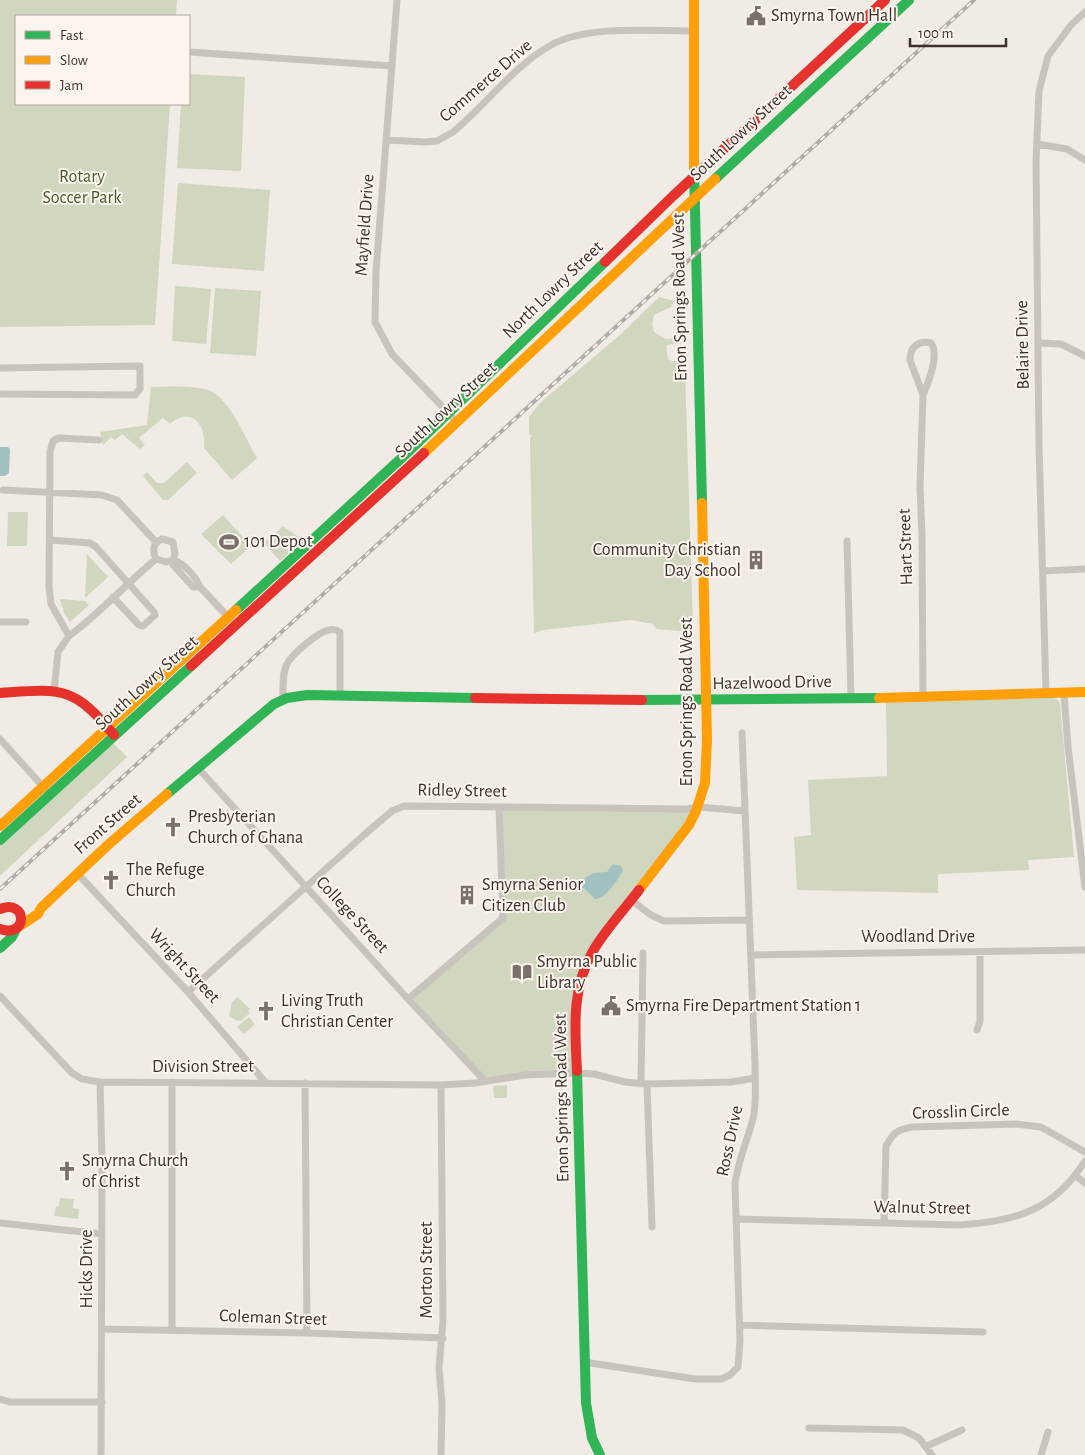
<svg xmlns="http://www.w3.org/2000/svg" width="1085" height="1455" viewBox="0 0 1085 1455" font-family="'Alegreya Sans',sans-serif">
	<rect width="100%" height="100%" fill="#f0ebe5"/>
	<path fill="#d1d6bf" d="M0,0H177L176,16H16V104H170L155,325L0,327Z
		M189,74L245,77L241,171L177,168L181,104H189Z
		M178,183L270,190L264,271L172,264Z
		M175,286L211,289L206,344L172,341Z
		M215,288L261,291L256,356L210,353Z
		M659,297L674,301L671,307L654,315L652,324L654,332L666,339L687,338V342C680,345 673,342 666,346L668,359L672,361H685L686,366L681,370H685L693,629L679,631L656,629L653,624L631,620L543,630L534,633L530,446V437L533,436L529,434V417L541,402L621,334Z
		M151,387C169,387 190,385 208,390C229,396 246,440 257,458L232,480L204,448C207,426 191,405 170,424L163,418L139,438L145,445L140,449L122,434L115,440L111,437L103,445L100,432L147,425Z
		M187,462L197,473L168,500H163L143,476L147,472L157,483H164Z
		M8,512H28L27,546H7Z
		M223,515L251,546L231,564L201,534Z
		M283,526L303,540L280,561L264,543Z
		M87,554L108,577L85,598Z
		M60,599L85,601L89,605L70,622L64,613Z
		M1054,698L1058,700L1060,704L1074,857L1028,860L1029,870L938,874V893L797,890L794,837L811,835L808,780L887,776L886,702Z
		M112,742L127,757L0,876V845Z
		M499,807H699L599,942L582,975L577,1073L485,1081L408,999L500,922Z
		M238,997L250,1009L248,1011L250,1013L241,1021L235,1020L229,1016L232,1002Z
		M249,1017L254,1023V1025L244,1034L237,1027Z
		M507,1085V1098H494L493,1086Z
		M60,1198L74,1199L73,1208L79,1209L78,1219L54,1216L56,1207L59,1206Z"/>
	<path fill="#a1c2c1" d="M0,447H8L10,449L9,473L5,476H0Z
		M229,532H235L234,542L228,543L223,547L217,540L224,533Z
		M613,864L621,866L623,871C617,880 606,899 595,899L584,888L571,891H558L559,887L571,884L574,887L583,886V879L593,873L607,872Z"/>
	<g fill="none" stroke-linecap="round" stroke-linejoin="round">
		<path stroke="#c9c3be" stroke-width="7" d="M397,0L376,271L375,322L392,354L457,422
			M189,52L392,66
			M386,140L425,142L437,141L453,132C487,104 514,65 553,44C589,25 653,31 694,31
			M1037,144L1067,149L1085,160
			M1038,343L1061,344L1085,356
			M0,368L140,366V389L135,395L0,394
			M923,395C928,383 940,355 931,343C918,340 910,347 910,360L923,395L920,486L922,535L923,698
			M99,440L59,438L53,441L50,452L49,586L51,604L69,636C100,613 126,584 156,559
			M3,490L102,495L117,500L156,542
			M50,540L90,543L96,547L154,612L155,615L143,626L139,625L113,597
			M847,541L851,698
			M1043,571L1085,569
			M200,587H193L173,565V560L166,562L156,559C152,550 153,543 162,539L173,542L175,554L173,560C184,563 196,577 200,587L230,619
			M0,622H26
			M54,692L58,652L69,636
			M1064,693L1068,747L1085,887
			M1046,694L1039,445L1036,162L1039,91L1048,56L1071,25L1085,12
			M283,699C283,688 282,674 287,664C292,654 318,632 329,630C333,629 337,630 340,632V696
			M0,739L46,790
			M197,767L408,999L485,1081
			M77,873L188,992L266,1083
			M631,900L651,915L664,921L749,920
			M751,955L1085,950
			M188,992L365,834L392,811L404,806L687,809L699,807L745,811
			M0,996L72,1073L82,1079L100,1082L441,1085L475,1083L525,1075L577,1073L594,1074L625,1082L647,1084L731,1082L755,1078
			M408,999L503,918L499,807
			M977,1030L980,1021V952
			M100,1082L102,1161L101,1455
			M172,1082V1330
			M305,1083L307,1333
			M641,1084L643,953
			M647,1084L652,1227
			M1076,1176L1085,1183
			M736,1219L959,1225C1015,1222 1054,1210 1085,1161
			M0,1223L102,1234
			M884,1223L886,1146C894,1132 897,1130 912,1127L1016,1124L1041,1127L1085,1152
			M740,1325L983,1332
			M102,1329L307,1333L443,1338
			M584,1362L695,1379H721L730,1375L738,1367L740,1341L735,1184C738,1161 747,1141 753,1119C757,1102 755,1081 755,1064L742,733
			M0,1399L10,1402H102
			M809,1428L903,1430L919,1438L932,1455
			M927,1446L962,1430
			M441,1455L442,1404L439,1368L443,1320L441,1085
			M1041,1455L1048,1432"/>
		<path stroke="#30b455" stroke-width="10" d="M694,167L702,503
			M715,179L909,0
			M236,610L407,453L605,262
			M642,700L879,698
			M167,794L274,704L287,698L307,695L475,698
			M0,840L191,666
			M0,948L12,937L16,929
			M577,1071L586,1403L592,1438L600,1455"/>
		<path stroke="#ff9f0a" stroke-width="10" d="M694,0V167
			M424,453L715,179
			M879,698L1085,692
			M0,826L236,610
			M639,890L689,825L696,811L705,783L707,740L702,503
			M18,927L38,914L41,908L109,844L167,794"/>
		<path stroke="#e5322d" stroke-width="10" d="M605,262L673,196L885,0
			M191,666L424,453
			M0,693C61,689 73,685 114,735
			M475,698L642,700
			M0,909C28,898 28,939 0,929
			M577,1071C575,1029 571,989 593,951C605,930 624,910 639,890"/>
		<defs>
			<path id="rail" d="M0,889L974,0"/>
		</defs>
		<use href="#rail" stroke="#b1aca8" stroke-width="4"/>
		<use href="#rail" stroke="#fbf5ee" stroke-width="2" stroke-dasharray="5.5" stroke-linecap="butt"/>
	</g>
	<defs>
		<symbol id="civic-bare" viewBox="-9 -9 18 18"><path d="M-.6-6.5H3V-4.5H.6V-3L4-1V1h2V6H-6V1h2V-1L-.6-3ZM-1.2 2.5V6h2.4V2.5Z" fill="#7a716c" stroke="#fbf5ee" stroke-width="2.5" paint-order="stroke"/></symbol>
		<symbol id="stadium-bare" viewBox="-9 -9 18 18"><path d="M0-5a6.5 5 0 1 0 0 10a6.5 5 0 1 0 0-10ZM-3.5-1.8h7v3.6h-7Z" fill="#7a716c" stroke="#fbf5ee" stroke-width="2.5" paint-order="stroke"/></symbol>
		<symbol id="building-bare" viewBox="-9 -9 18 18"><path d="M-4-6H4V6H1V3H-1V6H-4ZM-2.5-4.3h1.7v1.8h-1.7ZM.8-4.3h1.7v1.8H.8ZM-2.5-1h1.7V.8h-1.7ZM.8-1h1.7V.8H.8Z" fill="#7a716c" stroke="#fbf5ee" stroke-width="2.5" paint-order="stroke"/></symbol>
		<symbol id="church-bare" viewBox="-9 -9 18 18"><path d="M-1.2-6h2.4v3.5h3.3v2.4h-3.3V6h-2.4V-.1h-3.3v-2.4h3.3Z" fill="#7a716c" stroke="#fbf5ee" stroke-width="2.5" paint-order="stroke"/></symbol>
		<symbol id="library-bare" viewBox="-9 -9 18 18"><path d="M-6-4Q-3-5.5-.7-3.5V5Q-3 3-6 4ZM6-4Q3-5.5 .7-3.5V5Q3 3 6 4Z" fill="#7a716c" stroke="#fbf5ee" stroke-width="2.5" paint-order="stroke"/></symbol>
	</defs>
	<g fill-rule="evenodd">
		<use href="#civic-bare" x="742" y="2" width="28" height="28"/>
		<use href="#stadium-bare" x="215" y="528" width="28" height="28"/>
		<use href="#building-bare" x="742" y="546" width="28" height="28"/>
		<use href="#church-bare" x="159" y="813" width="28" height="28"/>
		<use href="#church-bare" x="97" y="866" width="28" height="28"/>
		<use href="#building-bare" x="453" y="881" width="28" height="28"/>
		<use href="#library-bare" x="508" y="958" width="28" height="28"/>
		<use href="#civic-bare" x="597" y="992" width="28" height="28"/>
		<use href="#church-bare" x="252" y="997" width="28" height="28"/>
		<use href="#church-bare" x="53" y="1157" width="28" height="28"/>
	</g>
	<g text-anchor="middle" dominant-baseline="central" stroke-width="4" stroke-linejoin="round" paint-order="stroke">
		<g font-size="18" fill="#3b302b" stroke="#fbf5ee" text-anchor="start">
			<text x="771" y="16">Smyrna Town Hall</text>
			<text x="244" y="542">101 Depot</text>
			<text x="741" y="550" text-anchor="end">Community Christian<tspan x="741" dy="21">Day School</tspan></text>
			<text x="188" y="817">Presbyterian<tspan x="188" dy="21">Church of Ghana</tspan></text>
			<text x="126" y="870">The Refuge<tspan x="126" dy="21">Church</tspan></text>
			<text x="482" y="885">Smyrna Senior<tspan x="482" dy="21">Citizen Club</tspan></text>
			<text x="537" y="962">Smyrna Public<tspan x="537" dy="21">Library</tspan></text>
			<text x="281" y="1001">Living Truth<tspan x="281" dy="21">Christian Center</tspan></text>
			<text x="626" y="1006">Smyrna Fire Department Station 1</text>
			<text x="82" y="1161">Smyrna Church<tspan x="82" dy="21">of Christ</tspan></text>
		</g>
		<g font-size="18" fill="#3b302b" stroke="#fbf5ee">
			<text transform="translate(486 81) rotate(-41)">Commerce Drive</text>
			<text transform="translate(741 133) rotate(-43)">South Lowry Street</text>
			<text transform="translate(365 225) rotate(-86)">Mayfield Drive</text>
			<text transform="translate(553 290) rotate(-44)">North Lowry Street</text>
			<text transform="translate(680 297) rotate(-91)">Enon Springs Road West</text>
			<text transform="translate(1023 345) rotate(-91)">Belaire Drive</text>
			<text transform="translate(446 410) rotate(-43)">South Lowry Street</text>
			<text transform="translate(906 547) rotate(-92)">Hart Street</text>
			<text transform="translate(147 683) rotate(-42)">South Lowry Street</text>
			<text transform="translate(772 683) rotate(-1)">Hazelwood Drive</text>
			<text transform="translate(687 702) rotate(-90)">Enon Springs Road West</text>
			<text transform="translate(462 791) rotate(1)">Ridley Street</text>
			<text transform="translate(108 824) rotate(-41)">Front Street</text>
			<text transform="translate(352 915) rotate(47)">College Street</text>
			<text x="918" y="937">Woodland Drive</text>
			<text transform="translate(184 966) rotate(47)">Wright Street</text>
			<text x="203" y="1067">Division Street</text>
			<text transform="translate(562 1098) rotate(-91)">Enon Springs Road West</text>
			<text transform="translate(961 1112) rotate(-2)">Crosslin Circle</text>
			<text transform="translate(730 1141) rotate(-78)">Ross Drive</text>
			<text transform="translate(922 1208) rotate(1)">Walnut Street</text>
			<text transform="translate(87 1269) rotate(-90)">Hicks Drive</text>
			<text transform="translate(427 1270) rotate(-90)">Morton Street</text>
			<text transform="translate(273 1318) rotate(2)">Coleman Street</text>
		</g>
		<g font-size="18" fill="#4a5a2e" stroke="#fbf5ee">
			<text x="82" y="177">Rotary<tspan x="82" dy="21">Soccer Park</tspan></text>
		</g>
	</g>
	<rect x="15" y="15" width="175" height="90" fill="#fbf5ee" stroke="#aea6a0"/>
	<rect x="25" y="31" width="25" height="8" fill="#30b455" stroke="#aea6a0"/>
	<text x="60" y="40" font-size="15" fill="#3b302b">Fast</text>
	<rect x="25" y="56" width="25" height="8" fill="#ff9f0a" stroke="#aea6a0"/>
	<text x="60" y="65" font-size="15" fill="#3b302b">Slow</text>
	<rect x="25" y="81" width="25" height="8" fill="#e5322d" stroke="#aea6a0"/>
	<text x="60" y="90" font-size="15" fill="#3b302b">Jam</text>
	<path d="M910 38v8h96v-8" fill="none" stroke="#3b302b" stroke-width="2.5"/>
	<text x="918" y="38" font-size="15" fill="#3b302b" stroke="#fbf5ee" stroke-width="4" paint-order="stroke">100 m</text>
</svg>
